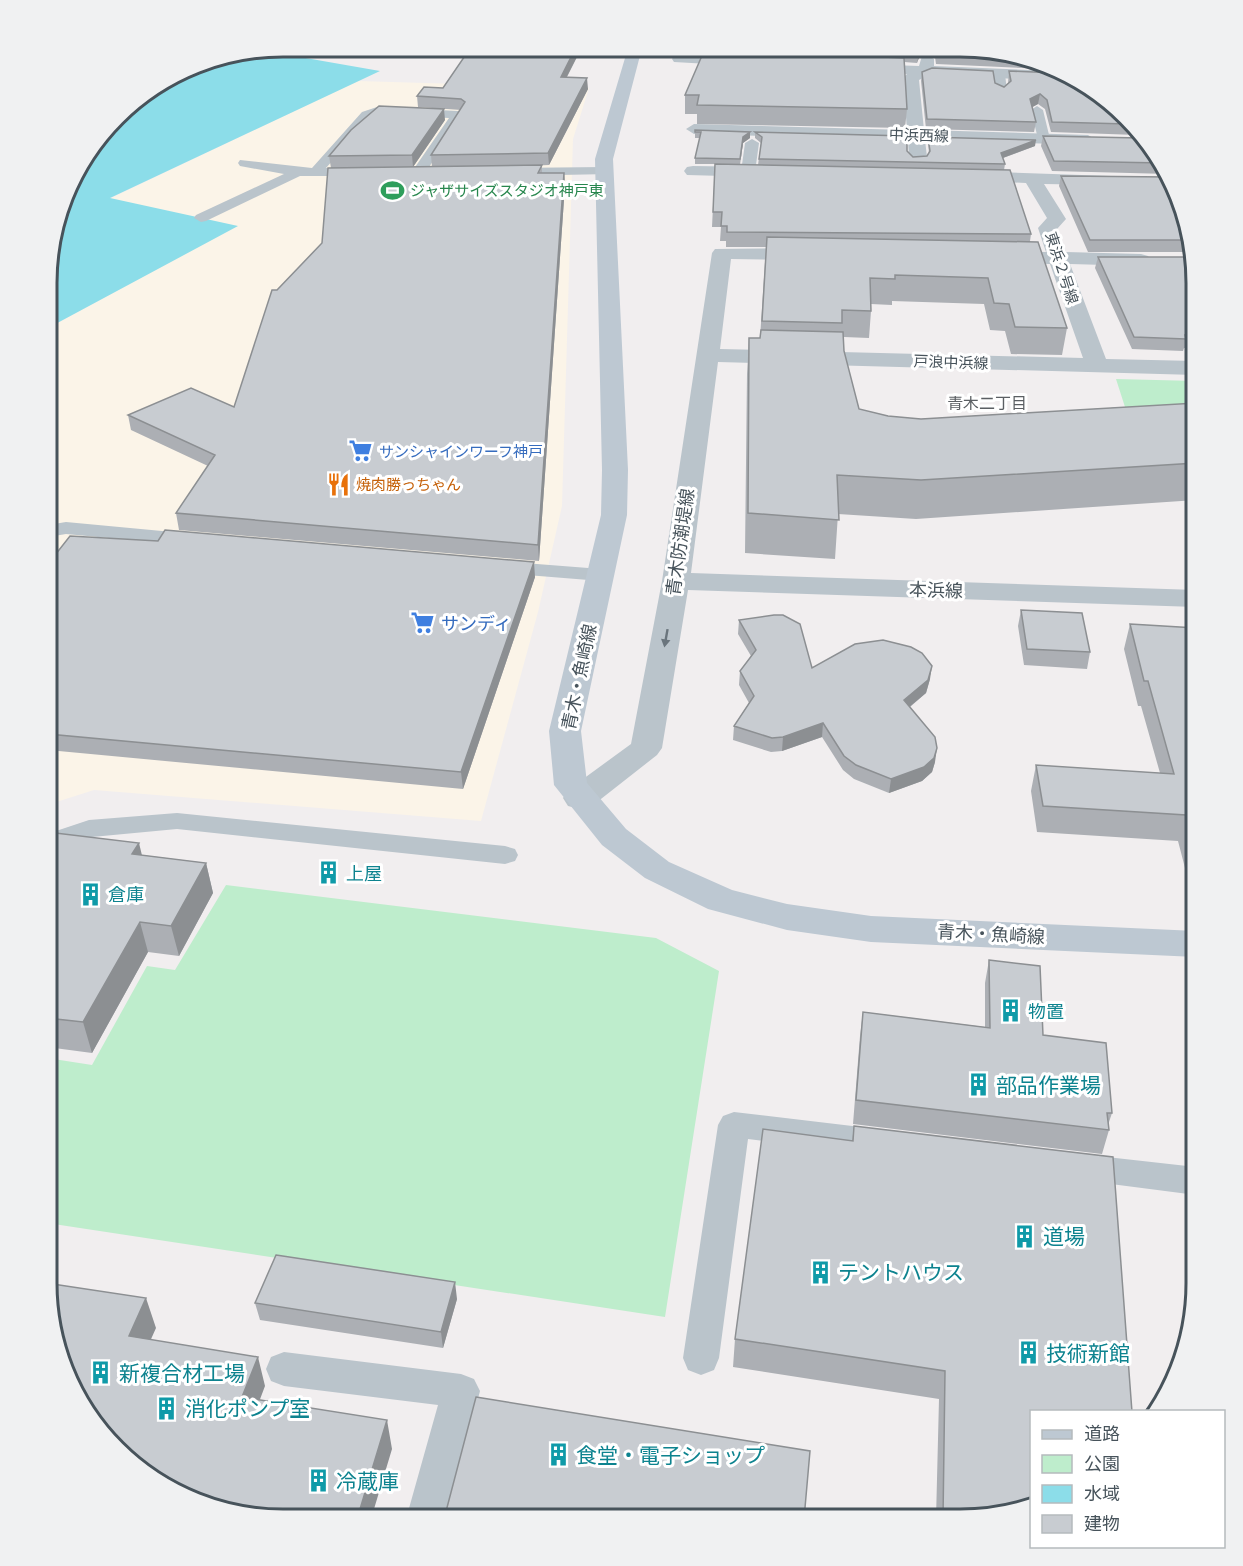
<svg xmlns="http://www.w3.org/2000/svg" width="1243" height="1566" viewBox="0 0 1243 1566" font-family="'Space Grotesk','Noto Sans JP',sans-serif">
	<rect width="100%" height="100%" fill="#f1eeef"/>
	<path fill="#fbf4e8" d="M358,81L589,88L573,139L562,506L538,612L481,821L94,790L47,805L48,328L237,226L109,199Z"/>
	<path fill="#beedcc" d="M1116,379L1196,381V429L1133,432Z
		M226,885L656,938L719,971L665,1317L47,1223V1058L92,1065L147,966L175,970Z"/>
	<path fill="#8cdde9" d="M283,47H292L277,53L380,71L110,198L238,226L48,328L49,252L78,165L127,105L207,59Z"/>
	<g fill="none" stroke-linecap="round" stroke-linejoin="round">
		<path fill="#bac4cb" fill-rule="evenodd" d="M999,70L1005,74L1007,91L1001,95L995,91L993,74Z
			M1037,106L1043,110L1050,139L1049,142H1039L1038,139L1031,110Z
			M377,107L458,111L464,115L423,176L418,177L411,173L449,118L378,115L370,118L326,168L361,169L368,173L366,176H300L206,221L201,222L194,218L196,215L284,174L240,166L238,163L240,160L312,168L362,112Z
			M752,139L759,143L755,172L748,176L741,172L745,143Z
			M605,167L612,171L610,174L509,176L502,172L509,168Z
			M66,522L194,534L201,536L204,540L201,544L194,546L66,534L48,537V525Z
			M499,561L601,569L609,570L612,575L609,580L601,581L491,572L488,567L491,562Z
			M177,813L505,846L515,849L518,855L515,861L505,864L177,829L92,837L47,853V834L89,820Z
			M734,1112L886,1130L897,1134L902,1143L897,1152L886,1156L748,1139L719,1358L714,1370L701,1375L688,1370L683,1358L718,1125L723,1116Z
			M1080,1154L1196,1167V1195L1080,1180L1068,1176L1064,1167L1068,1158Z
			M284,1352L461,1374L474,1379L480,1391L446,1519H406L438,1405L284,1386L271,1381L266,1369L271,1357Z"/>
		<path fill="#bac4cb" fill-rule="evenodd" d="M679,55L745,58L752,62L745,66L674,62L672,59L674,56Z
			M927,55L934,59V66L1050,71L1071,79L1065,81L929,75L919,80L924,130L1088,135L1096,140L1088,145L925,140L927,157L924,161H912L909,157L908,140L694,134L686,129L694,124L907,130L903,78L907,74L860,72L853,68L860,64L919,66L922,56Z
			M693,166L760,167L766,168L769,172L766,176L760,177L687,175L684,171L687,167Z
			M968,171L1111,176L1114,180L1111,184L1105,185L1044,184L1066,219L1057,229L1066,252L1141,254L1148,256L1151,260L1148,264L1141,266L1070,264L1106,359L1196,361V375L718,362L691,573L1196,590V607L688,590L662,748L657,755L592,806L580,809L568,806L563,798L568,790L631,744L662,581L712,253L715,249L811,248L818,250L821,254L818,258L811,260L731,259L720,349L1083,358L1050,264L998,263L991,261L988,257L991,253L998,251L1046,252L1038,228L1047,218L1026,183L962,180L959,176L962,172Z"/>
		<path fill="#bdc8d2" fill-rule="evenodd" d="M628,48H642L613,159L628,470L627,515L581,731L587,783L626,829L669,862L732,890L787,904L871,916L1196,931V957L871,942L787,930L708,909L645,878L602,845L554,785L549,731L601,515L602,470L595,159Z"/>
	</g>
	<path fill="#acafb4" d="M471,47H582L567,77L588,89L549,165L526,166L542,165V173H564L565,185L539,561L179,530L176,513L208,466L131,430L128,415L234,407L277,290L322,243L331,168L329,156L445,120L413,167H432L431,155L461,110L418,107L417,96L443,88Z
		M781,48L991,49L1044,69L936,64L935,57L927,53L920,55L917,63L904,62L907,109L905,128L697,124V114H685V95L781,52Z
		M1009,71L1092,87L1137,135L1051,132L1045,109L1038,104L1032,107L1036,122L1034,132L926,129L921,81L922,72L995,83L1004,87L1008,83Z
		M695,130L750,132V138L743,143L740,164L758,165L761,143L755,138V132L907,151L913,157L927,156L929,153L928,143V137L1035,146L1003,158L1005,164L1004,170L1031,234L1030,241L1067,328L1062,355L1011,354L1005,331L990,330L984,304L892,301V305L871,304V311L869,338L844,337V351L859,409L888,416L921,419L1196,403V500L916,519L838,514L835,559L745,553L747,374L749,338H760L766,247H726V241H720L721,227H712L715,164H695V158L700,138H695Z
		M1043,136L1140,138L1165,165L1169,174L1052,171L1041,146Z
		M1061,176L1189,222L1192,252H1088L1059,186Z
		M1098,257L1196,282V348H1184L1183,351L1132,349L1095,268Z
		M158,541L535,577L463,789L48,750V564Z
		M1021,610L1090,652L1087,669L1024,665L1018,626Z
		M739,620L812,668L930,679L926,693L910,707L935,762L932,772L922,781L889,793L854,779L843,770L822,737L782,751L771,752L733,740L734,726L749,703L739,685L740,671L751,656L738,634Z
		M1130,624L1196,628V869L1185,868L1178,841L1037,832L1031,791L1036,765L1160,773L1141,706H1138L1124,649Z
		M47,832L142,855L206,863L213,893L179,956L148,952L92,1053L47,1047Z
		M989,960L1043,1035L1112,1113L1108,1125L1109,1130L1102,1154L853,1124L860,1036L863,1012L985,1027V983Z
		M854,1126L1113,1157L975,1519H936L939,1399L733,1367L735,1339L852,1141Z
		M457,1299L443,1348L260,1320L255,1303Z"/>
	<path fill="#8c8f92" d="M576,47H582L561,88V77Z
		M920,48H927V53L920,55L917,63Z
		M587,78L588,89L549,165L548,153Z
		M1040,94L1038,104L1029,109L1030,99Z
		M444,109L445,120L413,167L412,155Z
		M750,132V138L743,143L740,165L743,137Z
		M1036,140L1035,146L1000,159L1001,153Z
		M564,173L565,185L539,561L538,545Z
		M534,562L535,577L463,789L461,772Z
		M932,666L930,679L926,693L902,713L904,700Z
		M823,723L822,737L782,751L783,737Z
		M937,748L935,762L932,772L922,781L889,793L891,779Z
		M139,843L146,872L132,854Z
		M206,863L213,893L179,956L171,926Z
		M140,922L148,952L92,1053L83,1022Z
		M455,1282L457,1299L443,1348L441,1332Z
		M146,1298L156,1328L139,1366L129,1336Z
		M258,1357L265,1386L250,1426L242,1397Z
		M387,1420L392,1449L371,1519H357Z"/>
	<path fill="#c8ccd1" stroke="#8c8f92" stroke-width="1.5" d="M471,47H576L561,77L587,78L548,153L431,155L465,102L461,99L417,96L424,87L443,88Z
		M785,48H920L918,53Z
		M936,48L991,49L1016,58L937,55Z
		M704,51L776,54L777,52L904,58L907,109L697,105L699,95H685Z
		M932,68L993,71L995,83L1004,87L1011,81L1009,71L1057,73L1092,87L1127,124L1052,122L1047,100L1040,94L1030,99L1036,122L927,119L922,72Z
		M379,106L444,109L412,155L329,156L351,130Z
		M695,130L750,132L743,137L740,159L695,158L701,132H695Z
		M755,132L907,136V151L913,157L927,156L930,151L928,137L1036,140L1001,153L1005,164L759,159L762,137Z
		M1043,136L1140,138L1163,163L1054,161Z
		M715,164L1010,170L1031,234L727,232V226H721L722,212H713Z
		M542,165L538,173H564L538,545L176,513L215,455L128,415L191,388L234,407L272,290H277L322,243L328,168Z
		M1061,176L1170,177L1189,222L1191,240H1090Z
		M767,237L1038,242L1067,328L1015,327L1009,304L994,303L988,278L895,275V279L870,278L871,311L842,310V323L762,321Z
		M1098,257H1193L1196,282V335H1185L1186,339L1134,337Z
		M761,330L843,332L844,351L859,409L888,416L921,419L1196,403V463L921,480L837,475L839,520L748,513L749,338H760Z
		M165,530L534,562L461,772L48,734V564L70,536L158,541Z
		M1021,610L1082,613L1090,652L1027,649Z
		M774,615H783L800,624L812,668L855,644L883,640L911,647L922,653L932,666L928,680L904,700L935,737L937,748L934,758L924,767L891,779L856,765L844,756L823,723L783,737L772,738L734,726L754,696L740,671L756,650L739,620Z
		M1130,624L1196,628V842H1193L1186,815L1043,806L1036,765L1174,774L1148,681H1144Z
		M47,832L139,843L132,854L206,863L171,926L140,922L83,1022L47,1018Z
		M989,960L1040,966L1043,1035L1106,1043L1112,1113H1107L1109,1130L856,1100L863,1012L990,1028Z
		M854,1126L1113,1157L1132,1412H1032V1502L975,1519H943L945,1371L735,1339L763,1129L853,1141Z
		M276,1255L455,1282L441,1332L255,1303Z
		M46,1283L146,1298L129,1336L258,1357L242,1397L387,1420L357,1519H267L207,1507L152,1480L78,1401L55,1345Z
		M476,1397L810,1451L804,1519H444Z"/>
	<defs><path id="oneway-solid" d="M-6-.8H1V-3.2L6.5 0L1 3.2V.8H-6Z" transform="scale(1.5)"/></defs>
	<use fill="#6a757d" href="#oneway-solid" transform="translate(666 638) rotate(100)"/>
	<defs>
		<symbol id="stadium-bare" viewBox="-9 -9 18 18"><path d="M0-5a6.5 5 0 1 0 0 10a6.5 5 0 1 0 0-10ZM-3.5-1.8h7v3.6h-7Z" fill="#2e9e5b" stroke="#fff" stroke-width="2.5" paint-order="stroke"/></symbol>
		<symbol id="supermarket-bare" viewBox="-9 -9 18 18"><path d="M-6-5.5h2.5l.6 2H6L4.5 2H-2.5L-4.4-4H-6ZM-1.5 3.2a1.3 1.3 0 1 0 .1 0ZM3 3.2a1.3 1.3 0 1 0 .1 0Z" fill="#3f7fe0" stroke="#fff" stroke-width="2.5" paint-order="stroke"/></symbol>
		<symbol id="restaurant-bare" viewBox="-9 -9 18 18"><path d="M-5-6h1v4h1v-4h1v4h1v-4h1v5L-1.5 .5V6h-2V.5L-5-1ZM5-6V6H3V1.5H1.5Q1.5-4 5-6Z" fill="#e8710a" stroke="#fff" stroke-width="2.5" paint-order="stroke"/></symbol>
		<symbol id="building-bare" viewBox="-9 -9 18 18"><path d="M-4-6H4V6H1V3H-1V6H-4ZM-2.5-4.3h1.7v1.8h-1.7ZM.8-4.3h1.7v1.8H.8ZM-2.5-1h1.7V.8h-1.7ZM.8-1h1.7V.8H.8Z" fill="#0f9aa8" stroke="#fff" stroke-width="2.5" paint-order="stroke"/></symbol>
	</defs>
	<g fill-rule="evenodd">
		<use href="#stadium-bare" x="376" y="174" width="33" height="33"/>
		<use href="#supermarket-bare" x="344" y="434" width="33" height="33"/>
		<use href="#restaurant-bare" x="322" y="468" width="33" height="33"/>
		<use href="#supermarket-bare" x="406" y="606" width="33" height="33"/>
		<use href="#building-bare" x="312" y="856" width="33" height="33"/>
		<use href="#building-bare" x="74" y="878" width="33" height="33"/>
		<use href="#building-bare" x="994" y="994" width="33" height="33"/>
		<use href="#building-bare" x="962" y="1068" width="33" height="33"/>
		<use href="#building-bare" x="1008" y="1220" width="33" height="33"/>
		<use href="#building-bare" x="804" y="1256" width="33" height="33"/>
		<use href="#building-bare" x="1012" y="1336" width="33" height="33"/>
		<use href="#building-bare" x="84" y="1356" width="33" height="33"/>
		<use href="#building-bare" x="150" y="1392" width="33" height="33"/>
		<use href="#building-bare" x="542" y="1438" width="33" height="33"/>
		<use href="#building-bare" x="302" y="1464" width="33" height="33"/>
	</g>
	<g text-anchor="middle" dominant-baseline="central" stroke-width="6" stroke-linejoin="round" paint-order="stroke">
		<g font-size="15" fill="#47535b" stroke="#fff">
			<text transform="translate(919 135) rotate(2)">中浜西線</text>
			<text transform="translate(1062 268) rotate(72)">東浜２号線</text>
			<text transform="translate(951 362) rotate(2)">戸浪中浜線</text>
		</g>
		<g font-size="15" fill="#27864d" stroke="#fff" text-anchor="start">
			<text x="410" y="190">ジャザサイズスタジオ神戸東</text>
		</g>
		<g font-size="15" fill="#366cbe" stroke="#fff" text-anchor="start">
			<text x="379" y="451">サンシャインワーフ神戸</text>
		</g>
		<g font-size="15" fill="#c56008" stroke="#fff" text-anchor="start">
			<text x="356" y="484">焼肉勝っちゃん</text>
		</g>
		<g font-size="16" fill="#5b5f63" stroke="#fff">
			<text x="987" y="403">青木二丁目</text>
		</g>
		<g font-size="18" fill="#47535b" stroke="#fff">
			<text transform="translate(680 542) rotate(-82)">青木防潮堤線</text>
			<text transform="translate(936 590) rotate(2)">本浜線</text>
			<text transform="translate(579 677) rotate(-78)">青木・魚崎線</text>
			<text transform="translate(991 934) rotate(3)">青木・魚崎線</text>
		</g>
		<g font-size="18" fill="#366cbe" stroke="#fff" text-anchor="start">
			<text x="441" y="623">サンディ</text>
		</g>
		<g font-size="18" fill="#0d838f" stroke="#fff" text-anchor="start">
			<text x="346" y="873">上屋</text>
			<text x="108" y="894">倉庫</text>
			<text x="1028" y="1011">物置</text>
		</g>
		<g font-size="21" fill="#0d838f" stroke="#fff" text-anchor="start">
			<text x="996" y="1085">部品作業場</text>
			<text x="1043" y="1236">道場</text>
			<text x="838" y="1272">テントハウス</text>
			<text x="1046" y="1353">技術新館</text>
			<text x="119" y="1373">新複合材工場</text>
			<text x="185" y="1408">消化ポンプ室</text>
			<text x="576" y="1455">食堂・電子ショップ</text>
			<text x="336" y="1481">冷蔵庫</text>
		</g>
	</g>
	<path d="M0 0H1243V1566H0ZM283 57H960A226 226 0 0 1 1186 283V1283A226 226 0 0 1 960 1509H283A226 226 0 0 1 57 1283V283A226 226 0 0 1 283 57Z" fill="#f0f1f2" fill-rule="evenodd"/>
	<path fill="none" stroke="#47535b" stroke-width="3" d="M283 57H960A226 226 0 0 1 1186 283V1283A226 226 0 0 1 960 1509H283A226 226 0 0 1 57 1283V283A226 226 0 0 1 283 57Z"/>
	<rect x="1030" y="1410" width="195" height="138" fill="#ffffff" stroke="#b5babd" stroke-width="1.5"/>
	<rect x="1042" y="1430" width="30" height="9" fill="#bdc8d2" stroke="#b5babd" stroke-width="1.5"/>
	<text x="1084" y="1440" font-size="18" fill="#47535b">道路</text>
	<rect x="1042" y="1455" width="30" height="18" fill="#beedcc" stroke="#b5babd" stroke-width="1.5"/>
	<text x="1084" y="1470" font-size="18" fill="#47535b">公園</text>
	<rect x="1042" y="1485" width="30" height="18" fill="#8cdde9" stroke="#b5babd" stroke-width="1.5"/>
	<text x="1084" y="1500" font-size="18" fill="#47535b">水域</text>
	<rect x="1042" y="1515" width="30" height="18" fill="#c8ccd1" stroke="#b5babd" stroke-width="1.5"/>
	<text x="1084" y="1530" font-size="18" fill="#47535b">建物</text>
</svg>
